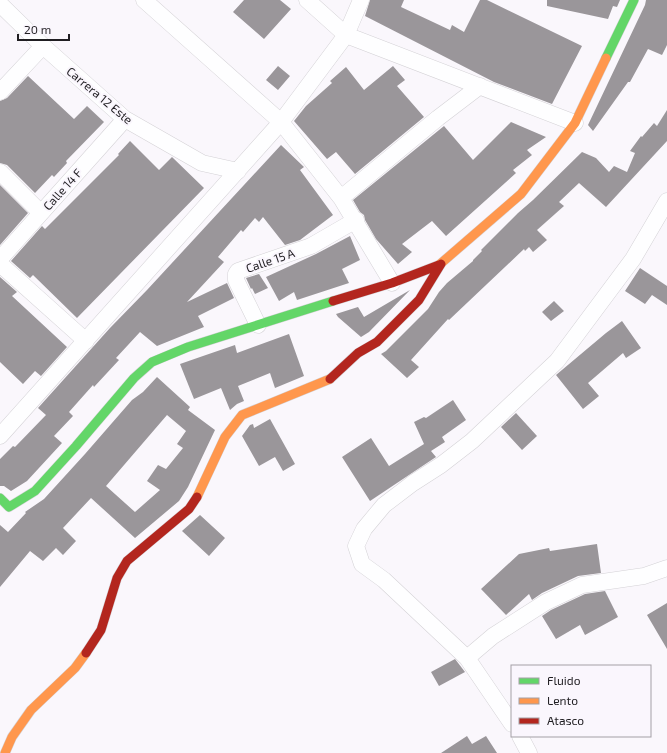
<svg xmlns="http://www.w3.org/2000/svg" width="667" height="753" viewBox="0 0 667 753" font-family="'Exo 2',sans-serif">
	<rect width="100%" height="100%" fill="#faf7fc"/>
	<path fill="#9a969a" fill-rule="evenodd" d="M244,0H280L291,9L264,39L233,12Z
		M370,0H404L401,7L450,30L452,25L464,32L480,0H487L582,46L552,104L494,82L365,16Z
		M547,0H620L617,7L613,6L608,19L547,6Z
		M646,0H667V45L662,55L648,49L630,82H628L593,131L588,125L645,5Z
		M278,66L290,76L278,90L266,80Z
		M393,66L405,80L397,86L424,117L355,174L336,152L327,159L294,121L306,106L332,83L330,81L346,67L364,90Z
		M28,76L74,119L87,106L104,122L66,161L67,163L54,177L52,175L35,193L7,165L0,163V101L7,98Z
		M667,110V141L606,207L579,183L559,202L564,206L537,230L547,240L533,252L529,247L525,251L524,249L449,320L448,319L411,360L419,367L407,378L381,354L386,351L428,309L439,292L447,283L473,261V260L482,251L481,250L518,213L533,200L582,152L596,158L609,172L614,166L627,172L635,153L630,151L641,136L642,137L654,123L657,126Z
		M511,122L546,137L527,150L532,155L513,170L516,173L446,236L432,221L402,244L412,252L398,264L376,239L365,220L364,215L360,212L353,200L444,126L473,160Z
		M130,141L159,170L172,157L204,188L77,318L33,275L30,278L11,261L42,226L45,229L119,155L118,154Z
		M281,145L304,167L300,170L333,215L300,240L285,245L263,217L259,222L255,218L243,232L241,230L218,257L224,262L187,302L227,283L234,298L198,316L204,327L157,346L140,332L116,358L119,360L94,387L93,385L69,412L73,416L54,436L62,443L27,481L11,491L4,486H0V459L13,446L15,447L46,415L38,408L110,328L147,290Z
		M0,185L28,213L0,245Z
		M350,236L360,260L342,269L349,283L297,300L294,292L279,301L266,277L316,254Z
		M640,268L667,286V305L652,295L645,304L625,291Z
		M259,274L268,288L255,294L252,288L251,289L246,278Z
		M0,277L17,292L12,296L67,347L41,376L35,371L23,384L0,362Z
		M410,290L369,332L361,337L338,317L336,314L358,307L364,317Z
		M554,301L564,311L551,321L542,312Z
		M622,321L641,348L626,358L623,353L588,383L599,396L583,409L556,375L606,333Z
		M289,334L304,376L275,388L270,373L238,386L244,401L237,404L230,410L221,388L194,399L180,364L203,356L235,345L237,353Z
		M157,377L190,407L188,410L215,430L188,487L179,501L135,538L91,498L63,528L76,541L63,555L56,548L43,561L30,551L0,587V525L8,532L26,513L25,512L44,499L85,454L132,400L143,392ZM167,415L186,431L177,444L183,448L166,469L158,465L147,481L160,490L135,512L106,486Z
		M453,400L466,420L442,437L445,442L431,451L436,457L370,501L342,457L371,438L389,466L424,444L414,422L424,417L426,418Z
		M516,413L537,436L522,450L501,427Z
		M270,419L295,464L283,471L275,457L259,466L242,436L250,425L253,424L254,428Z
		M200,515L225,538L209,556L182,531Z
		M597,544L601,573L578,576L542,593L532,600L529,594L506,615L481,589L519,554L549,548L550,551Z
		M605,591L618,617L585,635L580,625L556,639L542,616L551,610L585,594Z
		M667,603V649L647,615Z
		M455,659L465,672L439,686L431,672Z
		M467,736L472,744L486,736L497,753H441Z"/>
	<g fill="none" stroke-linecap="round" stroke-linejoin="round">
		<defs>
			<path id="street" d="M144,0L281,122L341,198L392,283
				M307,0L346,35L575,123
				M0,4L43,46L125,119L202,163L238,171
				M0,92L43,46
				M0,172L41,213
				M341,198L438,118L480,86
				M0,259L125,119
				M0,264L86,341
				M258,325L236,280V274L238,271L311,246L356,220
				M0,436L281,122L346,35L361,0
				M467,658L493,636L546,602L582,585L644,576L667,568
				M512,724L467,658L384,580L362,564L356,546L364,529L384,505L413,483L441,465L472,441L557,361L633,259L667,201
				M520,736L529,753"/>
			<path id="fast" d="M606,58L634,0
				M0,498L9,507L35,491L76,446L134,378L152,362L188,347L333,301"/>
			<path id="slow" d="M439,265L521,194L575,123L606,58
				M197,497L225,437L242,415L330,379
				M5,753L12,737L31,710L75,668L86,653"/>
			<path id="jam" d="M333,301L392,283L439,265
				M330,379L358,353L377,342L419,300L441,264
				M86,653L101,630L117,578L127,561L189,509L197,497"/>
		</defs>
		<use href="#street" stroke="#d4d2d6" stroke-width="17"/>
		<use href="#fast" stroke="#d4d2d6" stroke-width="10"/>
		<use href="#slow" stroke="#d4d2d6" stroke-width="10"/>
		<use href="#jam" stroke="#d4d2d6" stroke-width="10"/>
		<use href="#street" stroke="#fefeff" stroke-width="16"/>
		<use href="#fast" stroke="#63d668" stroke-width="9"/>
		<use href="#slow" stroke="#ff974d" stroke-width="9"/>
		<use href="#jam" stroke="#b3261e" stroke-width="9"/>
	</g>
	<g text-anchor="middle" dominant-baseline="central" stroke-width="4" stroke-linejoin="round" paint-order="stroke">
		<g font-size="12" fill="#201e22" stroke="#faf6fd">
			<text transform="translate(100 95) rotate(40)">Carrera 12 Este</text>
			<text transform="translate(62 189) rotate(-48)">Calle 14 F</text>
			<text transform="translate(270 260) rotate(-19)">Calle 15 A</text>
		</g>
	</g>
	<rect x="511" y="665" width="140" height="72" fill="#faf6fd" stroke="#a3a0a5"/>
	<rect x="519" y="678" width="20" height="6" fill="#63d668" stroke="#a3a0a5"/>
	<text x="547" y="685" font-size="12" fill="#201e22">Fluido</text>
	<rect x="519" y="698" width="20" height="6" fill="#ff974d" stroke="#a3a0a5"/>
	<text x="547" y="705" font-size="12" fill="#201e22">Lento</text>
	<rect x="519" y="718" width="20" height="6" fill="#b3261e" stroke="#a3a0a5"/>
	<text x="547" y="725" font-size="12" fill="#201e22">Atasco</text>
	<path d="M18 34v6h51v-6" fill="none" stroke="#201e22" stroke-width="2"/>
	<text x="24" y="34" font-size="12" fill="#201e22" stroke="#faf6fd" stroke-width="3" paint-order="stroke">20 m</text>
</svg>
